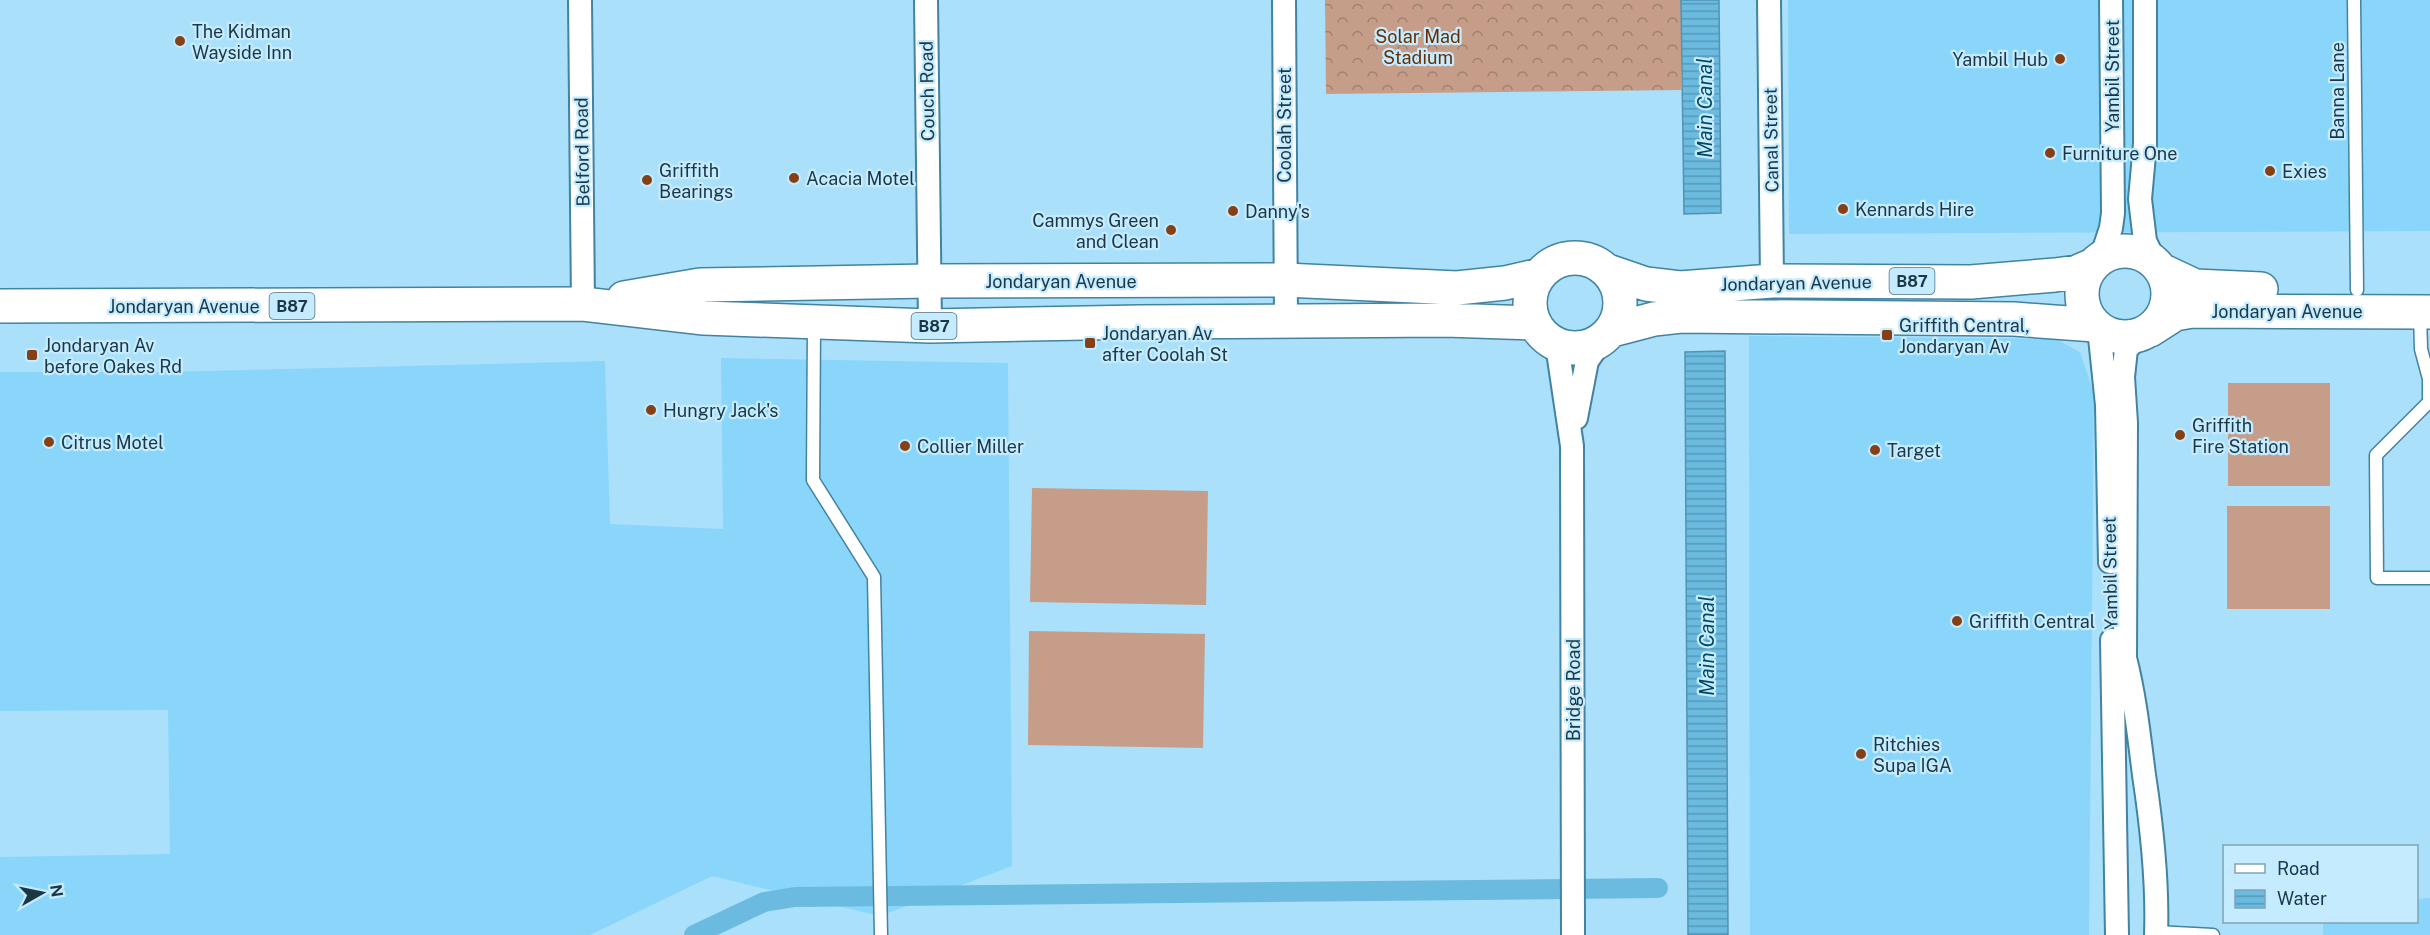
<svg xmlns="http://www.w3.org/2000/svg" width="2430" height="935" viewBox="0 0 2430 935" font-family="'Public Sans',sans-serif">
	<defs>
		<pattern id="forest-crowns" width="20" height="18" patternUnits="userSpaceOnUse" patternTransform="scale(1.5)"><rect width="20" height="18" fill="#c69d88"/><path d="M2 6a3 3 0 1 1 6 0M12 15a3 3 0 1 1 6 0" fill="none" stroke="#a08171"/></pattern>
		<pattern id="water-rules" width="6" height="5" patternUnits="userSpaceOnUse" patternTransform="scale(1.5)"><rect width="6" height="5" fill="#6bbbe0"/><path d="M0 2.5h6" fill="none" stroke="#5799b7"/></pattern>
	</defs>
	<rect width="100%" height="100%" fill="#abe0fa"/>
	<path fill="#89d6fa" d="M1788,0H2430V231L1789,234Z
		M1749,336L2056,339L2080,352L2094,393L2089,935H1750Z
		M721,358L1008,363L1012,866L880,916L712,876L590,935H0V857L170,854L168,710L0,711V372H166L605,361L610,524L723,529Z
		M2430,898V935H2323V922H2416L2417,899Z"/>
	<path fill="url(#forest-crowns)" d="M1325,0H1681V90L1326,94Z"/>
	<path fill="#c69d88" d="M2228,383H2330V486H2228Z
		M1032,488L1208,491L1206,605L1030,602Z
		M2227,506H2330V609H2227Z
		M1029,631L1205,634L1203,748L1028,745Z"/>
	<path fill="url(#water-rules)" stroke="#5393b1" stroke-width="1.5" d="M1681,0H1719L1721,213L1684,214Z
		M1725,351L1728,935H1688L1685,352Z"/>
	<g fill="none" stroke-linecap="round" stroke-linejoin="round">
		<path stroke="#6bbbe0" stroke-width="20" d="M694,935L764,902L795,897L1658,888"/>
		<defs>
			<path id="lane" d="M2354,0L2357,290
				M2420,313L2421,349L2429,379V402L2376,455L2377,578H2430
				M814,324L813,480L874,577L881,935
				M2156,932L2213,935"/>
			<path id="street" d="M580,0L583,304
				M926,0L930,326
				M1284,0L1286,322
				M1769,0L1772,281
				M2145,0V144L2140,199L2145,241L2156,264
				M2101,258L2111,228L2113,213L2111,0
				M2099,328L2107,405L2110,562
				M2142,334L2126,349L2123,377L2126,423L2125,658C2135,697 2139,736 2144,775C2152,828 2158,882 2156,935
				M1557,345L1572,446L1573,935
				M1576,418L1587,361L1601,341
				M2112,640L2117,935"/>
			<path id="primary" d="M2082 294a43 43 0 1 1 86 0a43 43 0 1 1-86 0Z
				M1530 303a45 45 0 1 1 90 0a45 45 0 1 1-90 0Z
				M2161,270L2195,286L2261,289
				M1608,271L1646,284L1680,288L1772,281L1971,282L2055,275L2077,272L2093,265
				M624,298L700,285L929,281L1285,280L1457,288L1505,283L1540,275
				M0,306L583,304L704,318L930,326L1140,322L1446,320L1534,323
				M1612,330L1654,319L1681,316L2014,319L2095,325
				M2150,330L2175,314L2192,311L2430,312"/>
		</defs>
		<use href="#lane" stroke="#4183a1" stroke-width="15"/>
		<use href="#street" stroke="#4183a1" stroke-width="26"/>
		<use href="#primary" stroke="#4183a1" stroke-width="36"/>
		<use href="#lane" stroke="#fff" stroke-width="12"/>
		<use href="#street" stroke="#fff" stroke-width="22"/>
		<use href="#primary" stroke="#fff" stroke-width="33"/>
	</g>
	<g fill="#854115" stroke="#c4ebff" stroke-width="2">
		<circle cx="180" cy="41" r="6"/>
		<circle cx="2060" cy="59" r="6"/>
		<circle cx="2050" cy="153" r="6"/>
		<circle cx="2270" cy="171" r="6"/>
		<circle cx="794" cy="178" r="6"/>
		<circle cx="647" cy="180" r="6"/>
		<circle cx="1843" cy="209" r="6"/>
		<circle cx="1233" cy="211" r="6"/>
		<circle cx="1171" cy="230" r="6"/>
		<rect x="1881" y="329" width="12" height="12" rx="3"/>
		<rect x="1084" y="337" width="12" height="12" rx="3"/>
		<rect x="26" y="349" width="12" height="12" rx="3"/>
		<circle cx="651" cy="410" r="6"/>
		<circle cx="2180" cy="435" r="6"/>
		<circle cx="49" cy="442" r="6"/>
		<circle cx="905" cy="446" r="6"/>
		<circle cx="1875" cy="450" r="6"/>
		<circle cx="1957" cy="621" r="6"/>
		<circle cx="1861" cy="754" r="6"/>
	</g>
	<g text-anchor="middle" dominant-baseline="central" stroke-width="4.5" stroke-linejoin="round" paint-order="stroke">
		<g fill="#c4ebff" stroke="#4e6d7c" stroke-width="1.5">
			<rect x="1889.5" y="268" width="45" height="26" rx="4.5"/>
			<rect x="269.5" y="293" width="45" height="26" rx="4.5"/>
			<rect x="911.5" y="313" width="45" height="26" rx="4.5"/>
		</g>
		<g font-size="16" font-weight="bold" fill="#1b3744">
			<text x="1912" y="281">B87</text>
			<text x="292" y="306">B87</text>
			<text x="934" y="326">B87</text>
		</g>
		<g font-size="18" fill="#1b3744" stroke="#c4ebff" text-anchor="start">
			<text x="192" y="31">The Kidman<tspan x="192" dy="21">Wayside Inn</tspan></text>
			<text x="2048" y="59" text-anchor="end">Yambil Hub</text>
			<text x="2062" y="153">Furniture One</text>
			<text x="659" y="170">Griffith<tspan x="659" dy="21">Bearings</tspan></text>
			<text x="2282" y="171">Exies</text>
			<text x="806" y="178">Acacia Motel</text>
			<text x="1855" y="209">Kennards Hire</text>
			<text x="1245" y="211">Danny's</text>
			<text x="1159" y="220" text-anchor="end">Cammys Green<tspan x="1159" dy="21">and Clean</tspan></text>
			<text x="1899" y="325">Griffith Central,<tspan x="1899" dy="21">Jondaryan Av</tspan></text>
			<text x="1102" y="333">Jondaryan Av<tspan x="1102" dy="21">after Coolah St</tspan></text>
			<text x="44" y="345">Jondaryan Av<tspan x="44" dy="21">before Oakes Rd</tspan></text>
			<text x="663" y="410">Hungry Jack's</text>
			<text x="2192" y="425">Griffith<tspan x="2192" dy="21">Fire Station</tspan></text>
			<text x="61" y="442">Citrus Motel</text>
			<text x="917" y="446">Collier Miller</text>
			<text x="1887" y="450">Target</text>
			<text x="1969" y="621">Griffith Central</text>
			<text x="1873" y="744">Ritchies<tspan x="1873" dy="21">Supa IGA</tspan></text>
		</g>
		<g font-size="18" fill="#692d01" stroke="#c4ebff">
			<text x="1418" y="36">Solar Mad<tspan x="1418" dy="21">Stadium</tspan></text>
		</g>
		<g font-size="18" fill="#1b3744" stroke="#c4ebff">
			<text transform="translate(2112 76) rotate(-90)">Yambil Street</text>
			<text transform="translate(927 91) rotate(-91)">Couch Road</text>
			<text transform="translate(2337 91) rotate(-90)">Banna Lane</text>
			<text transform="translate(1284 125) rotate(-90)">Coolah Street</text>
			<text transform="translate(1771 140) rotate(-91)">Canal Street</text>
			<text transform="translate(582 152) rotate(-91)">Belford Road</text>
			<text x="1061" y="281">Jondaryan Avenue</text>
			<text transform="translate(1796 283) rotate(-1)">Jondaryan Avenue</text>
			<text x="184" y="306">Jondaryan Avenue</text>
			<text x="2287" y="311">Jondaryan Avenue</text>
			<text transform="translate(2110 573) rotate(-91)">Yambil Street</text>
			<text transform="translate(1573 690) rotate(-90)">Bridge Road</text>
		</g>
		<g font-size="20" font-style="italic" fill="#004861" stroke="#c4ebff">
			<text transform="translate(1705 108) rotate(-90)">Main Canal</text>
			<text transform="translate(1707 646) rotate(-90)">Main Canal</text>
		</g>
	</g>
	<rect x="2223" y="845" width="195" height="78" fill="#c4ebff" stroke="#80a3b4" stroke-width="1.5"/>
	<rect x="2235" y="864" width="30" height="9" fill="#ffffff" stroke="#80a3b4" stroke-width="1.5"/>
	<text x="2277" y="875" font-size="18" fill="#1b3744">Road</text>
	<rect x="2235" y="890" width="30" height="18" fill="url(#water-rules)" stroke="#80a3b4" stroke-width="1.5"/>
	<text x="2277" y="905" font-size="18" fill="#1b3744">Water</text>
	<g transform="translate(42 893) rotate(81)" stroke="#c4ebff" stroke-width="4.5" paint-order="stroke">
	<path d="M0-4.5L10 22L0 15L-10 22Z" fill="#1b3744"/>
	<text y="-9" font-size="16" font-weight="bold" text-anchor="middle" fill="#1b3744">N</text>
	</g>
</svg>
